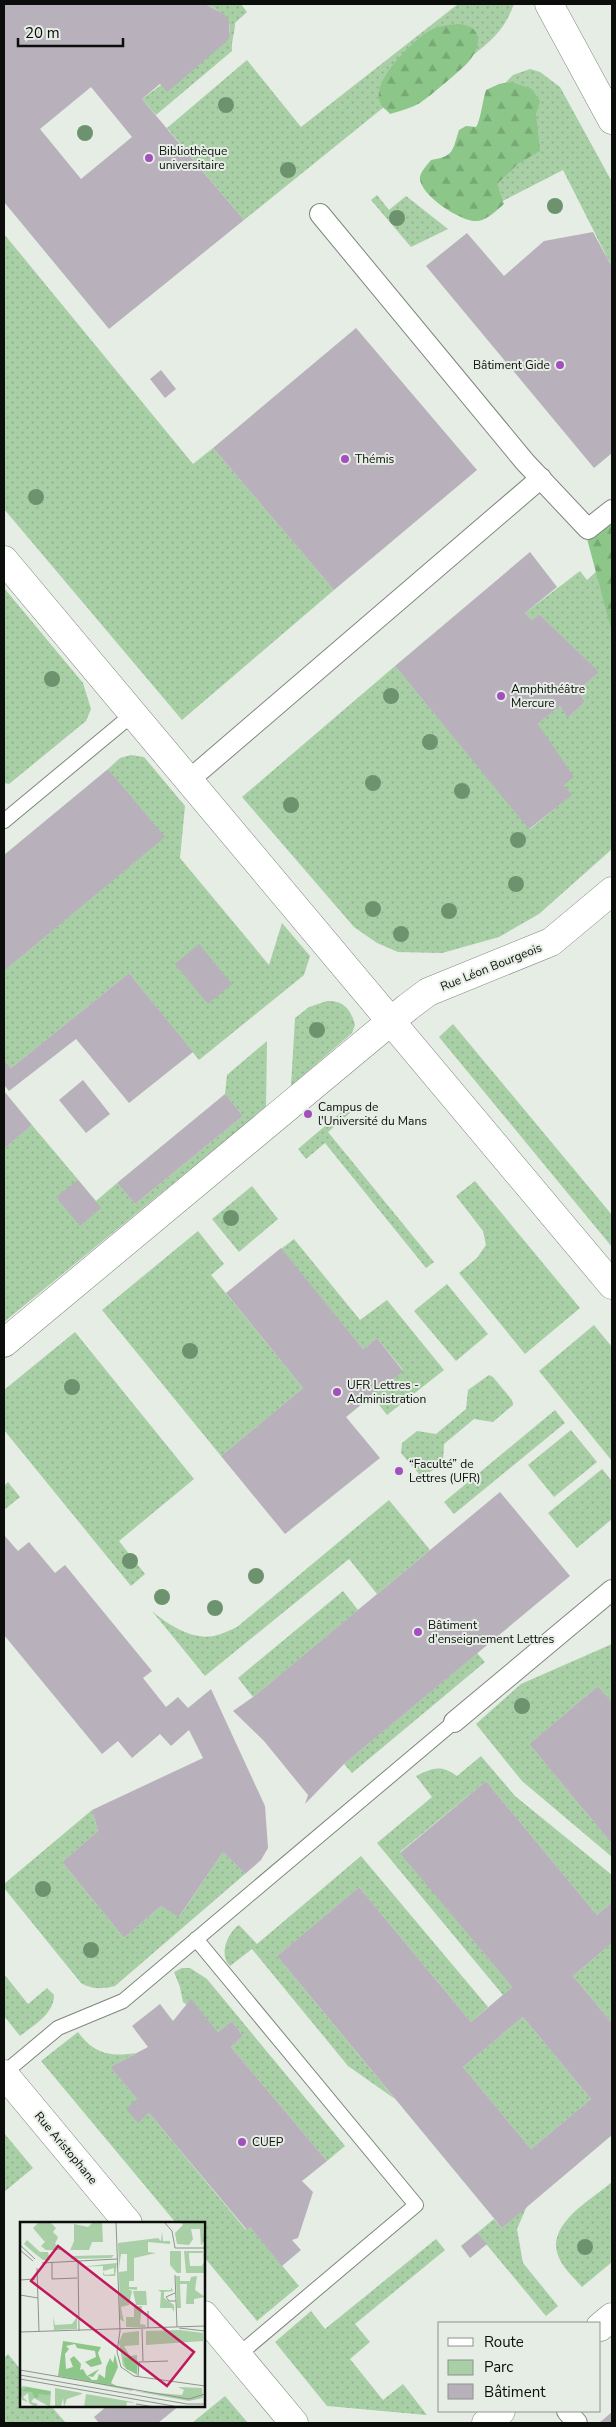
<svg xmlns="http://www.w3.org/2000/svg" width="616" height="2427" viewBox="0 0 616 2427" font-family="'Nunito Sans',sans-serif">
	<defs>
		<pattern id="green-dots" width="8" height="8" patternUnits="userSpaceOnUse" patternTransform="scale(1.25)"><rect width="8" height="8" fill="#a8cfa5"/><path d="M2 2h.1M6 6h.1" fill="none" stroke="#8fb18d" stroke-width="1.8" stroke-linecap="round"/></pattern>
		<pattern id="forest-firs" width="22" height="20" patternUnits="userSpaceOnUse" patternTransform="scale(1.25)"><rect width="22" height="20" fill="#8cc689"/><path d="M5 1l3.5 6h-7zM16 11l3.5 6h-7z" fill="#78a975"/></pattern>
	</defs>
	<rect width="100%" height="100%" fill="#e5ede4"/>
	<path fill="url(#green-dots)" d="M205,4H241L247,12L235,23C235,33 231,41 232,51L156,115L142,99L230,35C232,16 220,11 205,4Z
		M458,4H514C504,30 493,39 472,56L462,44L244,220L167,128L247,60L301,127Z
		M530,69L540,72L560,87L612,182V267L563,170L468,219L421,183L513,106L499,89L513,75Z
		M377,195L389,210L406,196L448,229L411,247L371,200Z
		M4,234L193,464L213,448L334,590L182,720L4,509Z
		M612,557V849L539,914L499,937L442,953L398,952L377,943L354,927L242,797L395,666L530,829L571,795L564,785L538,724L560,706L569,717L585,702L578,690L598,672L539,614L532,620L525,613L580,571L587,580Z
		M4,588L83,683L91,709L86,721L9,784L4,783Z
		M131,755L144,757L185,806L180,858L269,965L282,923L310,956L304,975L199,1060L129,973L11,1068L4,1060V971L164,837L108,769L120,758Z
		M327,1001C343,1000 351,1009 355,1025L352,1033L291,1086L295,1018L309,1007Z
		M453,1024L612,1215V1247L439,1037Z
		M267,1041L266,1107L4,1322V1149L32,1125L96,1201L117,1183L135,1204L243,1116L225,1094L227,1075Z
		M346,1108L350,1113L328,1132L434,1262L426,1268L325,1143L306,1159L298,1149Z
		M475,1181L580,1308L525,1354L459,1273L477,1258L486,1245L483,1231L456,1196Z
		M252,1186L278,1219L239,1252L212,1219Z
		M198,1231L224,1264L211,1275L303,1388L221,1456L102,1310Z
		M294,1239L360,1320L387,1300L444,1370L387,1415L372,1396L403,1370L377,1338L363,1349L281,1249Z
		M447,1284L488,1334L456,1361L414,1311Z
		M594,1325L612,1347V1461L539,1371Z
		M75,1332L194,1479L119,1541L145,1574L131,1586L4,1430V1390Z
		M489,1375L493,1377L512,1400L513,1405L493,1422L474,1419L444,1444L443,1463L424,1476L419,1474L401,1453L402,1443L417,1431L436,1434L466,1409L468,1390Z
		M555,1410L565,1423L454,1514L444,1502Z
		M571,1430L597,1462L554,1497L528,1465Z
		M602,1469L612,1481V1519L577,1548L548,1513Z
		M8,1482L20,1497L4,1510V1486Z
		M389,1500L430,1550L377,1594L349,1559L205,1676L152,1611C168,1625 192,1640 214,1636C222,1634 230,1630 237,1627Z
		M343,1591L358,1610L253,1697L238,1678Z
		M612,1644V1700L611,1701L598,1686L529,1744L612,1844V1857L522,1781L476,1724L521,1684Z
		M477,1653L485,1662L352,1773L344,1764Z
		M481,1756L515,1796L612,1875V1902L597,1915L486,1781L400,1852L512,1987L503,1995L377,1843L432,1797L416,1776C432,1768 441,1764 457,1776Z
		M92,1810L98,1831L62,1862L124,1938L161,1906L180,1916L223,1852L245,1874L115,1986C102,1989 93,1990 81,1983L4,1888V1884Z
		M361,1856L488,2007L471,2022L359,1887L277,1956L395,2099L348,2066L252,1949L230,1966C218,1955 228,1932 239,1925L257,1944Z
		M612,1943V2023L573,1976Z
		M182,1968H190L207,1979L345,2146L327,2161L231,2047L243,2036L232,2021L218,2032L191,2000L187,2005L183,2002L180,1987L174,1972Z
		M4,1974L28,2004L47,1988L54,1995C54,2014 34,2025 20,2036L4,2016Z
		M523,2017L591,2099L531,2149L463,2067Z
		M78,2032C94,2054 110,2057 136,2053L110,2067L137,2099L138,2122L149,2113L246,2230L250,2227L299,2286L257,2321L204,2257V2223H176L41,2061Z
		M4,2133L33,2168L4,2192Z
		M612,2182V2262L582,2287C575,2279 565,2270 560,2260C542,2226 590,2201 612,2182Z
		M527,2206L517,2229L523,2263L558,2306L546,2316L477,2233L494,2219L502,2228Z
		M436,2239L445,2250L355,2324L370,2342L350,2359L383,2400L403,2384L427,2415L327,2406L275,2342L311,2311L325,2329Z
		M8,2354L21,2370V2406H51L66,2423H4V2358Z
		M225,2396L248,2423H192Z"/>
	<path fill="url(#forest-firs)" d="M459,24C482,26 482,44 470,60C464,68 429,97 420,103C411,108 400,111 390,114C387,110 381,107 380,102C371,82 410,44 426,33C436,26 447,25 459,24Z
		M511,82L532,89L540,101L536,114L540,151L519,163L497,184L504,204C497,210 487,220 478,221C462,223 418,194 420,177C421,171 427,165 431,160C454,156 452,152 459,130L466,126L476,127C480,123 483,99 486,90L499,84Z
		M612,514V632L586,535Z"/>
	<path fill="#b8b1bb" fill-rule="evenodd" d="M4,4H205L224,14L229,21L230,35L226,42L167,92L160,84L142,99L244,220L109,329L4,202ZM91,87L132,137L81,179L40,129Z
		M593,232L612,267V453L594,468L426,266L467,233L504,276L544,241Z
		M356,328L477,470L334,590L213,448Z
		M161,370L176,389L165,398L150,379Z
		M530,552L557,587L525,613L532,620L539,614L599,672L578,690L585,702L568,718L560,706L538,724L574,777L564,785L572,795L529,829L395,666Z
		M108,769L165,837L4,971V855Z
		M199,944L232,984L208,1004L175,964Z
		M129,973L193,1052L129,1103L76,1039L9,1091L4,1085V1060L11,1068Z
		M83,1080L110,1114L86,1133L59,1100Z
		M4,1091L32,1125L4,1149Z
		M225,1094L243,1116L135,1204L117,1183Z
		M78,1180L101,1208L80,1226L56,1197Z
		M281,1248L363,1349L377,1338L403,1371L346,1417L380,1458L285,1534L221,1456L303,1388L226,1293Z
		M500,1492L570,1576L344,1764L305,1804L308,1795L264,1741L233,1711L253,1697Z
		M4,1535L18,1551L29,1542L55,1573L65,1565L152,1671L143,1678L166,1707L178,1697L188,1708L211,1689L265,1806L268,1848L261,1860L245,1874L223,1852L179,1917L161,1906L124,1938L62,1862L98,1831L92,1810L203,1758L189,1730L171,1746L160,1734L132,1758L118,1741L102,1754L4,1635Z
		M598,1686L611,1701L612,1700V1844L529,1744Z
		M486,1781L597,1915L612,1902V1943L573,1976L612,2023V2135L502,2228L277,1956L359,1887L471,2022L512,1987L400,1853ZM523,2017L591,2099L531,2149L463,2067Z
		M191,1999L218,2032L232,2021L243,2036L231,2047L327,2161L302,2181L313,2192L298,2238L292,2240L301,2250L282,2266L250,2227L247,2230L149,2113L138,2123L126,2109L137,2099L110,2067L148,2047L132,2026L160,2004L173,2021Z
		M477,2233L487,2244L470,2258L461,2246Z
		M107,2406H179L158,2423H99L94,2417Z
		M612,2412V2423H599Z"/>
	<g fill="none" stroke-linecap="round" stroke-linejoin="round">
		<defs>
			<path id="service" d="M4,821L133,714
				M196,1939L416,2205L237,2356
				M4,2073L58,2028L123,2001L454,1722"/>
			<path id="pedestrian" d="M320,214L525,462L588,529L612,510
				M189,780L541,478
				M454,1722L612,1590
				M567,2411L577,2423"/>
			<path id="minor" d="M549,4L612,120
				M4,560L612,1285
				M4,1343L408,1007L428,992L551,942L612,891
				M4,2074L128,2223
				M204,2315L294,2423
				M600,2327L612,2317
				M486,2423L501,2411"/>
		</defs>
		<use href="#service" stroke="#7e867e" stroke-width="16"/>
		<use href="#pedestrian" stroke="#7e867e" stroke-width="22"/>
		<use href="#minor" stroke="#7e867e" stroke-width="29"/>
		<use href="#service" stroke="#fff" stroke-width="14"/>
		<use href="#pedestrian" stroke="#fff" stroke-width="20"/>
		<use href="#minor" stroke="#fff" stroke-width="28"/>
	</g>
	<g fill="#6d936e">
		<circle cx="226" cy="105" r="8"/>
		<circle cx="85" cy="133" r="8"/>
		<circle cx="288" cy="170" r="8"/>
		<circle cx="555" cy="206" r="8"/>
		<circle cx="397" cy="218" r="8"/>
		<circle cx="36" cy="497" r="8"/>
		<circle cx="52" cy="679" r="8"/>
		<circle cx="391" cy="696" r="8"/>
		<circle cx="430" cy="742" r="8"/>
		<circle cx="373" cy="783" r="8"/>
		<circle cx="462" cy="791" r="8"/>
		<circle cx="291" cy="805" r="8"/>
		<circle cx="518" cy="840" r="8"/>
		<circle cx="516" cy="884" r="8"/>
		<circle cx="373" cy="909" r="8"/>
		<circle cx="449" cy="911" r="8"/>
		<circle cx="401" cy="934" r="8"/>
		<circle cx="317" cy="1030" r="8"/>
		<circle cx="231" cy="1218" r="8"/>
		<circle cx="190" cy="1351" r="8"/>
		<circle cx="72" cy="1387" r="8"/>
		<circle cx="130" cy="1561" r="8"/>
		<circle cx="256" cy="1576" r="8"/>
		<circle cx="162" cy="1597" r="8"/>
		<circle cx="215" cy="1608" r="8"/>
		<circle cx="522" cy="1706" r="8"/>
		<circle cx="43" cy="1889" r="8"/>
		<circle cx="91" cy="1950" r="8"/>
		<circle cx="585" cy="2247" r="8"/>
	</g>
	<g fill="#a350bf" stroke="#e5ede4" stroke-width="2">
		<circle cx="149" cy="158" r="5"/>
		<circle cx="560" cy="365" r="5"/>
		<circle cx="345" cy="459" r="5"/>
		<circle cx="501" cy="696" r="5"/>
		<circle cx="308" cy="1114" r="5"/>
		<circle cx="337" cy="1392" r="5"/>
		<circle cx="399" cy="1471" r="5"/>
		<circle cx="418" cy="1632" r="5"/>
		<circle cx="242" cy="2142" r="5"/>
	</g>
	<g text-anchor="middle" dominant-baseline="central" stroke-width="4" stroke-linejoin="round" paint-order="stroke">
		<g font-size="12" fill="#0c0e0c" stroke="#e5ede4" text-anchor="start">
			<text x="159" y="151">Bibliothèque<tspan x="159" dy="14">universitaire</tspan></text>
			<text x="550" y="365" text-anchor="end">Bâtiment Gide</text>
			<text x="355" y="459">Thémis</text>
			<text x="511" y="689">Amphithéâtre<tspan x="511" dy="14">Mercure</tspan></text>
			<text x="318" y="1107">Campus de<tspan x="318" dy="14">l'Université du Mans</tspan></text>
			<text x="347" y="1385">UFR Lettres -<tspan x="347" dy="14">Administration</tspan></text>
			<text x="409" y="1464">“Faculté” de<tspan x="409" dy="14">Lettres (UFR)</tspan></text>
			<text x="428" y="1625">Bâtiment<tspan x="428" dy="14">d'enseignement Lettres</tspan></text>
			<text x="252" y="2142">CUEP</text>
		</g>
		<g font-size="12" fill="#0c0e0c" stroke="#e5ede4">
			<text transform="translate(491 967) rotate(-22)">Rue Léon Bourgeois</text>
			<text transform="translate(66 2148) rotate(50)">Rue Aristophane</text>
		</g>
	</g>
	<g transform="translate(20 2222)">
		<rect width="185" height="185" fill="#e5ede4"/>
		<path d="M19,0H30L36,6L33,10L38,15L35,22L42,28H26L21,24L25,20L13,6ZM73,0H82L83,20H72L69,28H50L49,31L54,19V2L68,5ZM160,0H183L184,20L181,23L180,7H171L173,17L169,23L157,22L155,11L163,3ZM142,10L143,19H150V22L128,20V30L136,31L114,36V59H109V65H117V68L108,67L112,69L109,83L101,85L104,100L100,97L99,50L107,49V32H101L99,46L98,21L138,16L141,19ZM7,18L20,30H28L30,38H23L13,30L4,22ZM150,29H161V51H157L150,43ZM164,29H183L184,38L183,31H169V34L170,44H182L184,40L185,51H166ZM53,33V34L94,33L91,36L51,37ZM97,41L95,54H85L83,53V50L85,53L94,52V46L83,49V44L59,45ZM156,54H160V59H170L171,55L177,54L175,68L185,75L174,77V82H166L167,62H160L161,86H157ZM151,65L153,69L144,70V76L154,83V90L152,86H140L141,70L138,68H151ZM126,69L127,83H116L113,69ZM114,84H122L120,102L126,103L125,105H106V95H114ZM33,94L35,103L52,102L57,95V107L34,108ZM160,108L183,111V119L126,123V109ZM119,109V123L104,124L110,134L117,133V153L103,144L99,120L103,111ZM38,154L97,164L114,167L112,169ZM3,164L31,169L30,185L14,176L11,180L18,182L15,185L9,181L8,171L3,175L8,180L2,178L0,167ZM158,165L182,166L183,176L169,179L114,169L162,173L164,168ZM35,166L62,171V172L47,177L44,185L43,176L41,185H35ZM66,172L113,180L114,185L113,181L107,180L106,185H64Z" fill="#a8cfa5"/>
		<path d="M43,119L81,125L78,131L82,142L71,145L65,140L76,135L75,129L57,126L55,122L46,124L49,127L45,132L46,147L53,145L50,137L54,134L61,142L60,148L63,147L67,154L79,147L73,155L68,154L72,158H77L79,152L85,156L86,145L90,136L93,141L95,132L98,145L91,161L97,164L38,154ZM103,135L118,139L117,152L106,147ZM6,165L28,169L31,170L29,173L18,172L19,175L15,176L12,170L2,169Z" fill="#8cc689"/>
		<path fill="none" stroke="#8e948e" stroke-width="1" d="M96,0L100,109L97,130L101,145L114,154L185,164M144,0L152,9L155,26H185M0,23L15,37M0,28L13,39M22,41L97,37M32,41V57L57,56M58,41L59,109M17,46L19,110M155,53L157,105M0,58L15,57M155,71L146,75L149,79H156M0,73L18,76M128,89V106M159,106L185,109M122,107L123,139M0,110L185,104M185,111V129M0,148L169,177L185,172M0,153L167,182H185M118,155L119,140L148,139M0,157L159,185M116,182L135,185"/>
		<path fill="#c2185b" fill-opacity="0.15" stroke="#c2185b" stroke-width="2.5" d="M38,24L174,130L147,164L11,59Z"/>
		<rect width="185" height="185" fill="none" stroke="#0c0e0c" stroke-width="2.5"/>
	</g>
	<rect width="616" height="2427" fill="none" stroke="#0c0e0c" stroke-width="10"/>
	<rect x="438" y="2322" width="162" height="90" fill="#e5ede4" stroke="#8e948e"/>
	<rect x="448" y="2338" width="25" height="8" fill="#ffffff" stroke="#8e948e"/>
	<text x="484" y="2347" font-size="15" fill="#0c0e0c">Route</text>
	<rect x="448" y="2360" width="25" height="15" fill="#a8cfa5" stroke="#8e948e"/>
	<text x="484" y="2372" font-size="15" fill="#0c0e0c">Parc</text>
	<rect x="448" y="2384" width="25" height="15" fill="#b8b1bb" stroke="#8e948e"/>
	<text x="484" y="2397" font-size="15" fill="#0c0e0c">Bâtiment</text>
	<path d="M18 38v8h105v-8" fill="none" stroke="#0c0e0c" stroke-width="2.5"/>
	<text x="25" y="38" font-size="15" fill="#0c0e0c" stroke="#e5ede4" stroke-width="4" paint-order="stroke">20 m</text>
</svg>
